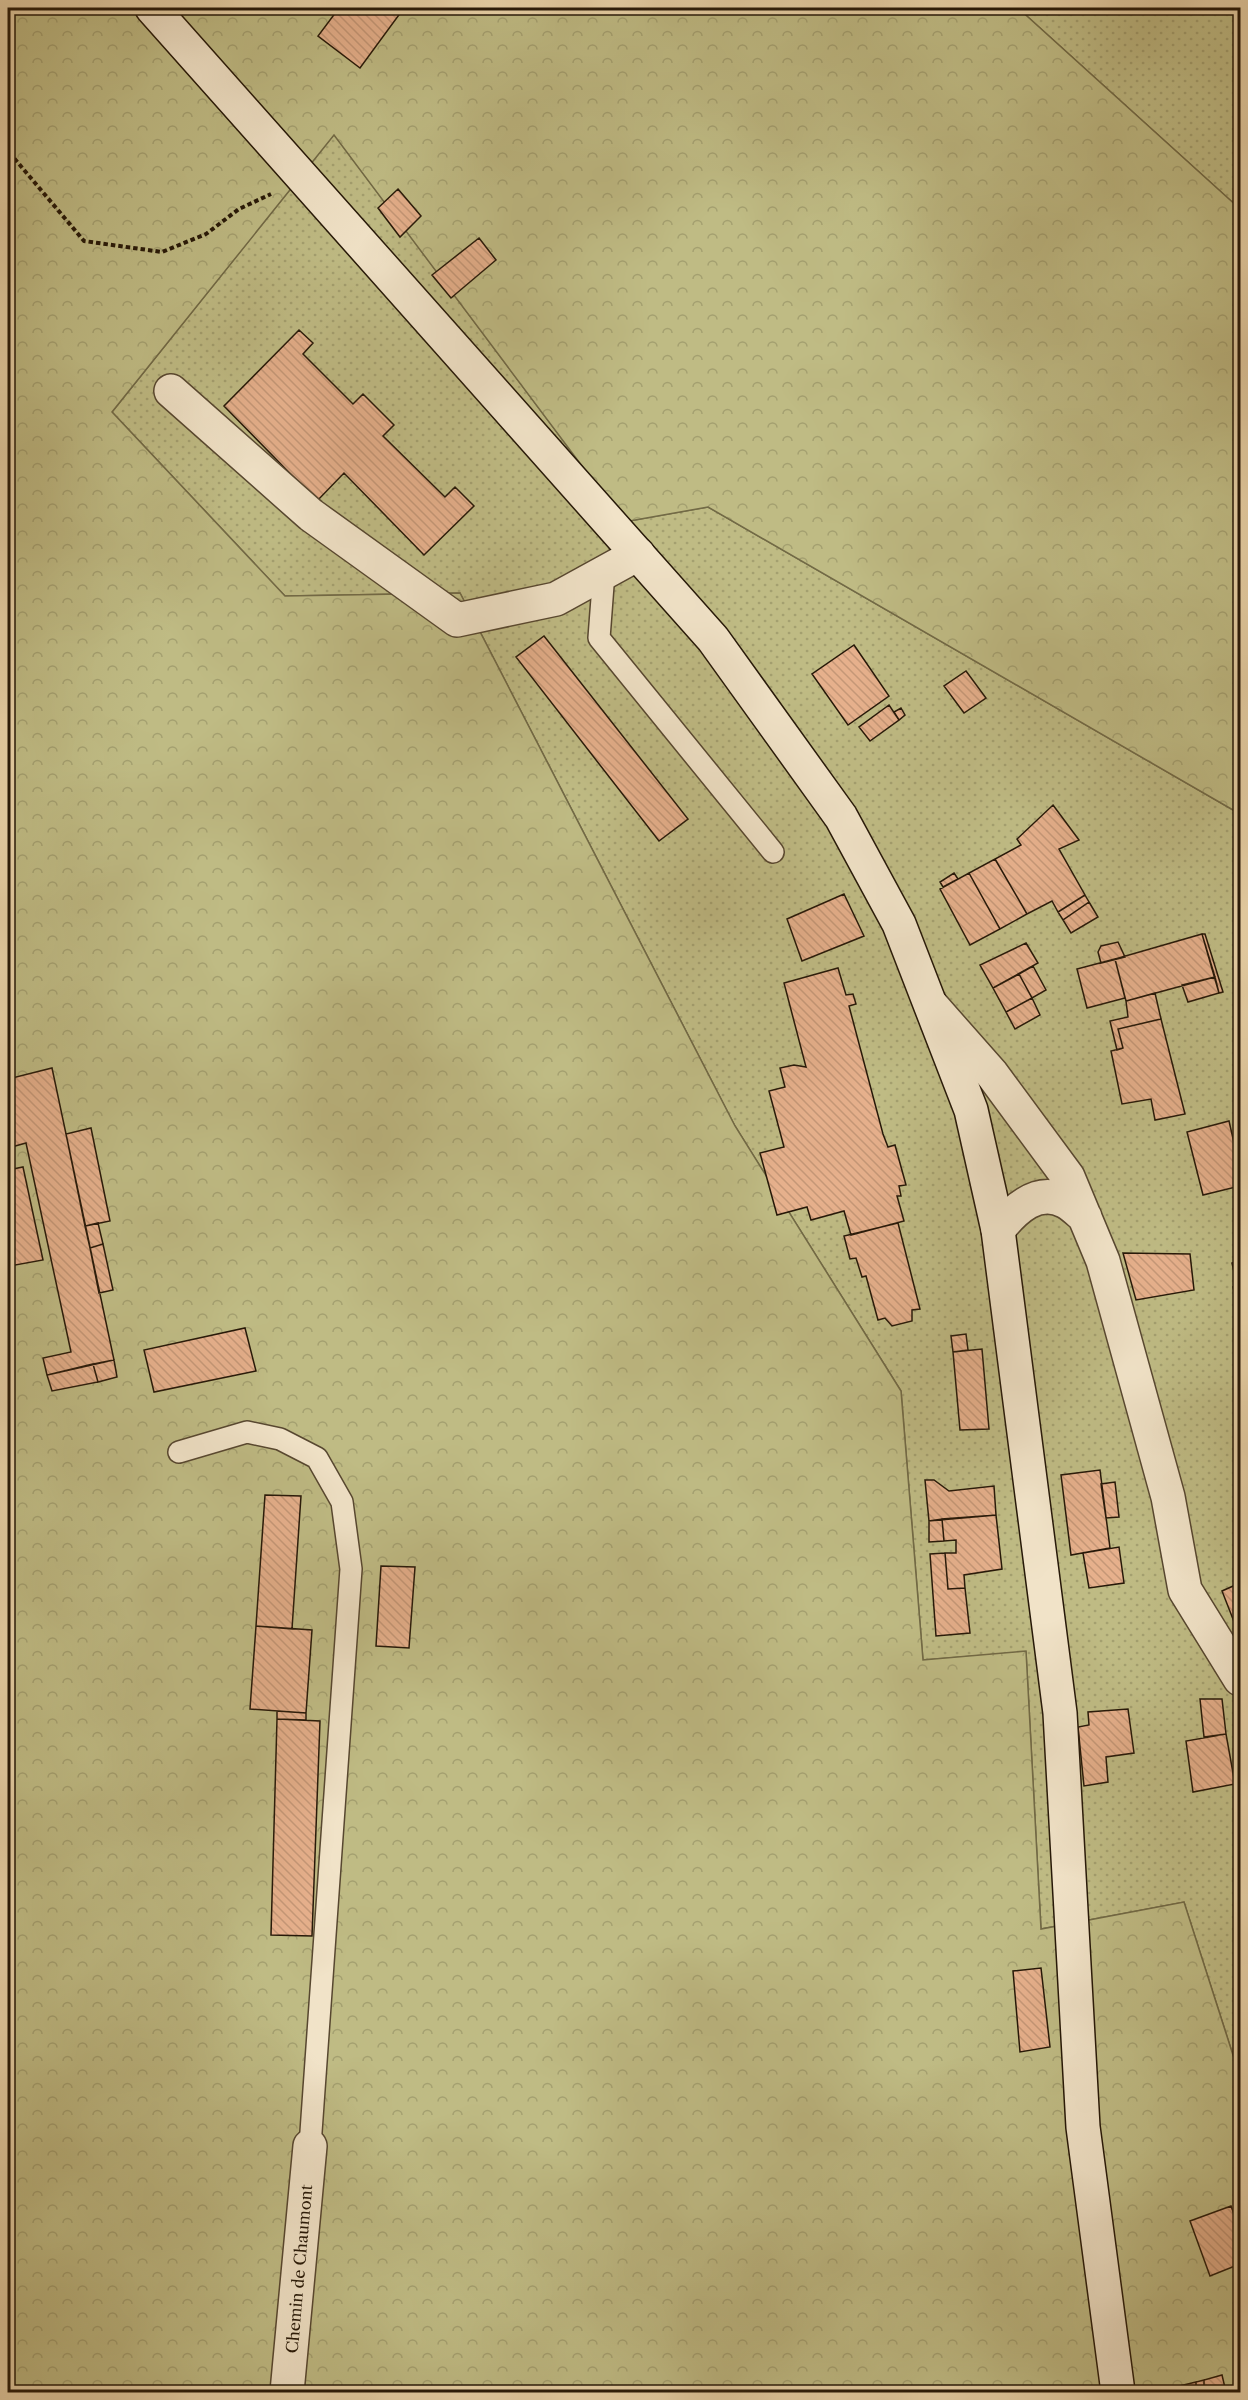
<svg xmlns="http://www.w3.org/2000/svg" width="1248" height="2400" viewBox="0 0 1248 2400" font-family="'Libre Caslon Text',serif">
	<defs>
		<pattern id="green-dots" width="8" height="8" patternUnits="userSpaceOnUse" patternTransform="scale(1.5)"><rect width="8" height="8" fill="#bfbb84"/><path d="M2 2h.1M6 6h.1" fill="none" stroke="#a4a070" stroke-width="1.8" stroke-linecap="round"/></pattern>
		<pattern id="forest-crowns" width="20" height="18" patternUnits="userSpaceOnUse" patternTransform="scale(1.5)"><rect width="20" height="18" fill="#bfbb84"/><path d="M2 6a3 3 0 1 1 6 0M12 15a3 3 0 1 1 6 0" fill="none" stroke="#a4a070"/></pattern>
		<pattern id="building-back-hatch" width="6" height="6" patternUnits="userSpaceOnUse" patternTransform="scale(1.5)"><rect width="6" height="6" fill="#e6b08c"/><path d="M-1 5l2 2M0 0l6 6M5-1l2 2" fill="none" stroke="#c59777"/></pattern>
	</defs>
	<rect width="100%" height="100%" fill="#ead4aa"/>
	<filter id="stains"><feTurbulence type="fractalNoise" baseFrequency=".00333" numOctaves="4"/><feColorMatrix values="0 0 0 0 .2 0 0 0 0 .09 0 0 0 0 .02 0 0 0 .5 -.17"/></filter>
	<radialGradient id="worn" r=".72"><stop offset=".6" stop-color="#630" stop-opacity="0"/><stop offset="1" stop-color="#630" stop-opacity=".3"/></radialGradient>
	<path fill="url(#green-dots)" stroke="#726a46" stroke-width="1.5" d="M1018,8H1240V209Z
		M334,134L624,522L708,507L1240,814V2077L1184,1902L1041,1929L1026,1652L923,1660L901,1391L735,1126L460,593L285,596L112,412Z"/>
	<path fill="url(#forest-crowns)" stroke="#726a46" stroke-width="1.5" d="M8,8H1018L1240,209V814L708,507L624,522L334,135L112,412L285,596L460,593L735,1126L901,1391L923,1660L1026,1651L1041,1929L1184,1902L1240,2077V2392H8Z"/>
	<path fill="url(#building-back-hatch)" stroke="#261808" stroke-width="1.5" d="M259,8H273L267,14Z
		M339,8H404L360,68L318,36Z
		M398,189L421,216L400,237L378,208Z
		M479,238L496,260L451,298L432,275Z
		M299,330L313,343L303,354L353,404L363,394L394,425L383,436L445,497L455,487L474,506L424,555L344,473L317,501L224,406Z
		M544,636L688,819L659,841L516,657Z
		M854,645L889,696L848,725L812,674Z
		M966,671L986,698L964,713L944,686Z
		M889,705L899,720L870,741L859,727Z
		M901,708L905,715L899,720L894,712Z
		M1053,805L1079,840L1059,849L1085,895L1058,912L1052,901L1027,914L995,859L1021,845L1017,839Z
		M995,859L1027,914L1000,929L969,873Z
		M954,873L958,879L943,887L940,882Z
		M969,873L1000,929L970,945L940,889Z
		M844,894L864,936L802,961L787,919Z
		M1085,895L1089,902L1063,920L1058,912Z
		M1089,902L1098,917L1071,933L1063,920Z
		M1202,934H1205L1223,992L1219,993Z
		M1202,934L1215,977L1126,1001L1115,959Z
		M1118,942L1125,957L1101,963L1098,952L1101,946Z
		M1026,943L1038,963L993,988L980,965Z
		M1115,959L1125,998L1087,1008L1077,969Z
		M1033,966L1046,990L1032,998L1019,974Z
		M838,968L846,995L853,994L856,1004L849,1006L883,1134L888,1147L895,1145L906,1185L899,1186L901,1196H897L904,1221L851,1235L844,1211L811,1220L807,1207L777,1215L760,1153L784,1147L769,1091L785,1087L780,1068L794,1065L806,1067L784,983Z
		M1019,974L1032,998L1006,1012L993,988Z
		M1215,977L1219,993L1188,1002L1182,985Z
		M1155,993L1161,1019L1118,1029L1123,1048L1117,1050L1110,1021L1128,1017L1126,1001Z
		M1032,998L1040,1015L1015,1029L1006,1012Z
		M1161,1019L1185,1114L1155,1120L1151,1099L1122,1104L1111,1051L1123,1048L1118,1029Z
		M52,1068L114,1360L47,1375L43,1358L71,1352L26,1143L8,1148V1079Z
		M1229,1121L1240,1169V1186L1203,1195L1187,1132Z
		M91,1128L110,1221L85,1226L66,1134Z
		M23,1167L43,1260L10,1266L8,1255V1170Z
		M98,1223L103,1244L90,1248L85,1226Z
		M898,1223L920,1309L912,1310V1321L892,1326L885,1318L878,1320L866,1276L862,1277L856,1258L850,1259L844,1236Z
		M103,1244L113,1290L99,1293L90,1248Z
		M1123,1253L1190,1254L1194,1290L1136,1300Z
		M1240,1261V1316L1233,1287L1237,1285L1232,1263Z
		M245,1328L256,1371L154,1392L144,1350Z
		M966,1334L968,1350L953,1352L951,1336Z
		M982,1349L989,1429L960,1430L953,1352Z
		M114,1360L117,1377L98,1382L93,1364Z
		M93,1364L98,1382L52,1391L47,1375Z
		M1100,1470L1110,1548L1071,1555L1061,1475Z
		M925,1480H934L949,1491L994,1486L996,1515L929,1521Z
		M1115,1482L1119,1517L1106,1518L1101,1484Z
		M265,1495L301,1496L292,1629L256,1626Z
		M996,1515L1002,1569L964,1575L965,1588L948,1589L945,1553H956V1540L944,1541L942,1519Z
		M942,1519L944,1541L929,1542V1521Z
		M1119,1547L1124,1583L1089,1588L1083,1553Z
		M945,1553L948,1589L965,1588L970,1633L936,1636L930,1554Z
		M381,1566L415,1567L409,1648L376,1646Z
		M1240,1583V1637L1222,1591Z
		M256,1626L312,1630L306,1713L250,1709Z
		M1200,1699H1222L1226,1734L1204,1737Z
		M1128,1709L1134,1753L1106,1757L1108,1782L1084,1786L1078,1727L1089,1725L1088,1712Z
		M277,1711L306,1713V1720L277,1719Z
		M277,1719L320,1721L312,1936L271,1935Z
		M1226,1734L1235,1784L1193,1792L1186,1741Z
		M1041,1968L1050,2047L1020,2052L1013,1971Z
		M1231,2206L1240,2231V2264L1210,2276L1190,2221Z
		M1222,2375L1226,2392H1204V2380Z
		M1204,2380V2392H1196V2382Z
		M1196,2382V2392H1172L1171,2388Z"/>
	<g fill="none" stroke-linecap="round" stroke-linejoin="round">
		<defs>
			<path id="lane" d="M604,572L599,638L773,852
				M179,1452L247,1432L280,1439L317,1458L342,1502L351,1569L310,2146"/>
			<path id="street" d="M171,391L311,515L457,620L556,599L638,554
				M932,1006L992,1074L1068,1177L1103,1261L1168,1497L1185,1590L1240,1679
				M998,1230C1014,1210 1038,1186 1066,1202C1073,1206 1079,1212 1085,1217
				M287,2392L310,2146"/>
			<path id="secondary" d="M152,8L713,639L841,817L899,924L971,1110L998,1230L1060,1713L1083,2127L1118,2392"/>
		</defs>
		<use href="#lane" stroke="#574730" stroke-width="24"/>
		<use href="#street" stroke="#574730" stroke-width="36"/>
		<use href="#secondary" stroke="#261808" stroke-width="36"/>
		<path stroke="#261808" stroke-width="4" stroke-dasharray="4.5 3" stroke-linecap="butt" d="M8,145L14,158L84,241L162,252L206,234L239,209L271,194"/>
		<use href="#lane" stroke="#f1e3c8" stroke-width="21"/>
		<use href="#street" stroke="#f1e3c8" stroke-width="33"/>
		<use href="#secondary" stroke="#f1e3c8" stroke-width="33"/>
	</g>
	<g text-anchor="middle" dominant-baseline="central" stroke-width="4.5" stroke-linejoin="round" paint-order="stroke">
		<g font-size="16" fill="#261808" stroke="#f1e3c8">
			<text transform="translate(299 2269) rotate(-85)">Chemin de Chaumont</text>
		</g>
	</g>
	<rect width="1248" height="2400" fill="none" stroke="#ead4aa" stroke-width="30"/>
	<rect x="9" y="9" width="1230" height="2382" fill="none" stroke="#261808" stroke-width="3"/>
	<rect x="15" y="15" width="1218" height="2370" fill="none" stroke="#261808" stroke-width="1.5"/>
	<rect width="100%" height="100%" filter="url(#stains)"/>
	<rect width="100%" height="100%" fill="url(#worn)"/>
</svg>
